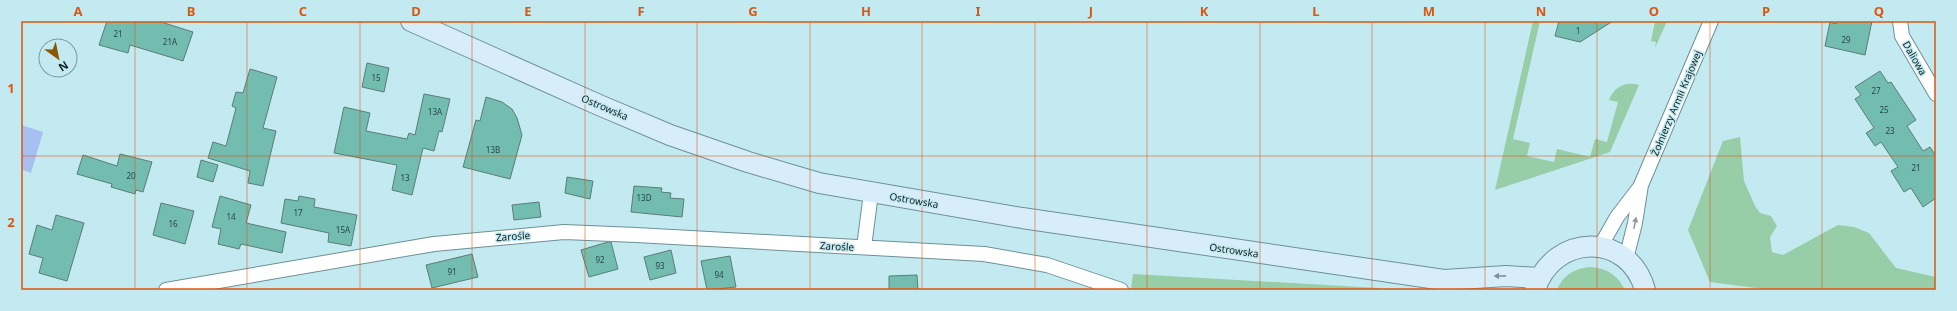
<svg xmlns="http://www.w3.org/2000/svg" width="1957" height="311" viewBox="0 0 1957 311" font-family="'Noto Sans',sans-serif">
	<rect width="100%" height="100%" fill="#c4eaf1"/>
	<path fill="#97cda7" d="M1533,21H1540L1513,139L1530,143L1527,156L1554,162L1557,149L1590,157L1595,139L1607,142L1618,102L1609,100C1614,87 1625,81 1639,85L1610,152L1495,190Z
		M1655,21H1667L1655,48L1656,42L1651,41Z
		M1740,137L1744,181L1755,206L1760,213L1771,216L1777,226L1770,237L1772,252L1783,255L1838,225L1854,227L1869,233L1896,268L1936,277V290H1771L1710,282L1688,230L1723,141Z
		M1589,267C1606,268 1617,274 1625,290H1557C1563,275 1574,269 1589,267Z
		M1133,274L1379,288L1382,290H1131Z"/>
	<path fill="#a7bff1" d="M21,125L43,132L31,173L21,169Z"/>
	<path fill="#73bdb0" stroke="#5a7d77" d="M107,21H158L193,32L183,61L130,45L128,53L99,45Z
		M1559,21H1613L1580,42L1555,36Z
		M1837,21H1872L1865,55L1825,46L1830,22L1836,24Z
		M367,63L389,68L384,92L362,87Z
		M250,69L277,77L263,128L276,131L263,186L248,183L250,171L208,158L213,142L226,146L236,108L232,106L236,92L243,93Z
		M1880,71L1888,83L1891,82L1916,120L1907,126L1923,151L1930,147L1936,156V198L1923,207L1911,188L1904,192L1891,171L1898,167L1881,142L1875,146L1866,133L1874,128L1855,99L1861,95L1855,87Z
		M424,94L450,99L442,132L439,131L434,151L423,148L412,195L392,190L397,165L334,153L344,107L370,113L366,131L407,139L409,133L415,135Z
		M486,97L502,102L512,109L517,118L522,135L510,179L463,167L476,120L480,121Z
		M120,154L152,162L143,192L136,190L135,194L111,187L112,184L77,174L83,155L117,166Z
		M201,160L218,165L213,182L197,177Z
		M567,177L593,181L590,199L565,193Z
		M634,186L662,188L661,192L671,193L670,198L684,199L682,217L631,212Z
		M220,196L251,205L246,223L286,232L282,253L241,244L239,249L218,244L221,229L212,227Z
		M299,196L315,199L314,207L357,215L351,246L328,242L329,233L281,223L285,199L298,201Z
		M539,202L541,217L514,220L512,205Z
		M161,203L194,211L185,244L153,235Z
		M56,215L84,223L67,281L39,273L43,258L29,254L37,225L52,230Z
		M608,242H611L618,269L589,277L581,250Z
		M671,250L676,273L650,280L644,257Z
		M472,254L478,277L432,288L426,265Z
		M730,256L736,287L707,290L701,261Z
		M917,275L918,290H889V276Z"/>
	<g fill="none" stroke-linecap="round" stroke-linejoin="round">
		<defs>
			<path id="street" d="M1900,21L1902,36L1936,94
				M864,247L871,193
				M1600,247L1617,217L1640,187
				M1626,259L1635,223L1641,185L1711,21
				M166,290L434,244L564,232L636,235L984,254L1047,265L1121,290"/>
			<path id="secondary" d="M411,21L599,105L670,135L748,162L819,183L1022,218L1444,280L1506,276L1539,278
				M1535,290C1553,233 1629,231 1645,290"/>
		</defs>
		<use href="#street" stroke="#6d9097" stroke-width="16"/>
		<use href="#secondary" stroke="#6d9097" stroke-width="22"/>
		<use href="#street" stroke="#fff" stroke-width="14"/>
		<use href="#secondary" stroke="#d8edfa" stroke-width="20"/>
	</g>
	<defs><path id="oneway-solid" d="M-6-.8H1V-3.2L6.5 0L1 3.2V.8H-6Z"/></defs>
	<use fill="#939a9b" href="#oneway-solid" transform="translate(1635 223) rotate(-79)"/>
	<use fill="#7e9098" href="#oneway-solid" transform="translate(1500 276) rotate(179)"/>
	<path fill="none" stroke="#dd560d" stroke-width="1" stroke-opacity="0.55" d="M135,21V290M247,21V290M360,21V290M472,21V290M585,21V290M697,21V290M810,21V290M922,21V290M1035,21V290M1147,21V290M1260,21V290M1372,21V290M1485,21V290M1597,21V290M1710,21V290M1822,21V290M21,156H1936"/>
	<g text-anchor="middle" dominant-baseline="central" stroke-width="3" stroke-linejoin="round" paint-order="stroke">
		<g font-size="8" fill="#294645">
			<text x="1578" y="30">1</text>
			<text x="118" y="33">21</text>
			<text x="1846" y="39">29</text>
			<text x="170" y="41">21A</text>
			<text x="376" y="77">15</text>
			<text x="1876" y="90">27</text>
			<text x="1884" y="109">25</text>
			<text x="435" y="111">13A</text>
			<text x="1890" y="130">23</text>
			<text x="493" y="149">13B</text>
			<text x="1916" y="167">21</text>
			<text x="131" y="175">20</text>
			<text x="405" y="177">13</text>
			<text x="644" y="197">13D</text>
			<text x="298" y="212">17</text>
			<text x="231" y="216">14</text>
			<text x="173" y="223">16</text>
			<text x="343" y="229">15A</text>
			<text x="600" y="259">92</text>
			<text x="660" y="265">93</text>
			<text x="452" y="271">91</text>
			<text x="719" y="274">94</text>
		</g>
		<g font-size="10" fill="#101f21" stroke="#c4eaf1">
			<text transform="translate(1915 58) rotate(60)">Daliowa</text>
			<text transform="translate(1676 103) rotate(-67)">Żołnierzy Armii Krajowej</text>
			<text transform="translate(605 107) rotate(23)">Ostrowska</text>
			<text transform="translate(914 200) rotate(10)">Ostrowska</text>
			<text transform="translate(513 236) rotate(-4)">Zarośle</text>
			<text transform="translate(837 246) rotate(3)">Zarośle</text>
			<text transform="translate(1234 250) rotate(8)">Ostrowska</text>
		</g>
	</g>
	<rect width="1957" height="311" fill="none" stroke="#c4eaf1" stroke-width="44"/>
	<g transform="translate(58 58) rotate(147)"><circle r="19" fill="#c4eaf1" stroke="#7c999e"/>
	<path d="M0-3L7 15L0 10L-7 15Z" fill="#8a5702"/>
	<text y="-6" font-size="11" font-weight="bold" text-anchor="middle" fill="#101f21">N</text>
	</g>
	<rect x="22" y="22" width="1913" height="267" fill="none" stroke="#dd560d" stroke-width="1.5"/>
	<g font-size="13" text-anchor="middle" font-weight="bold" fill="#dd560d">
		<text x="78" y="16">A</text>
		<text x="191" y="16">B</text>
		<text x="303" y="16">C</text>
		<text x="416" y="16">D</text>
		<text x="528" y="16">E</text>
		<text x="641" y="16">F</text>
		<text x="753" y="16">G</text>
		<text x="866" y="16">H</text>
		<text x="978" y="16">I</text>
		<text x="1091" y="16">J</text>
		<text x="1204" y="16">K</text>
		<text x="1316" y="16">L</text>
		<text x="1429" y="16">M</text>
		<text x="1541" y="16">N</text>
		<text x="1654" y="16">O</text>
		<text x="1766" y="16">P</text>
		<text x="1879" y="16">Q</text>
		<text x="11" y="93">1</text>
		<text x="11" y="227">2</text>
	</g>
</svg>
